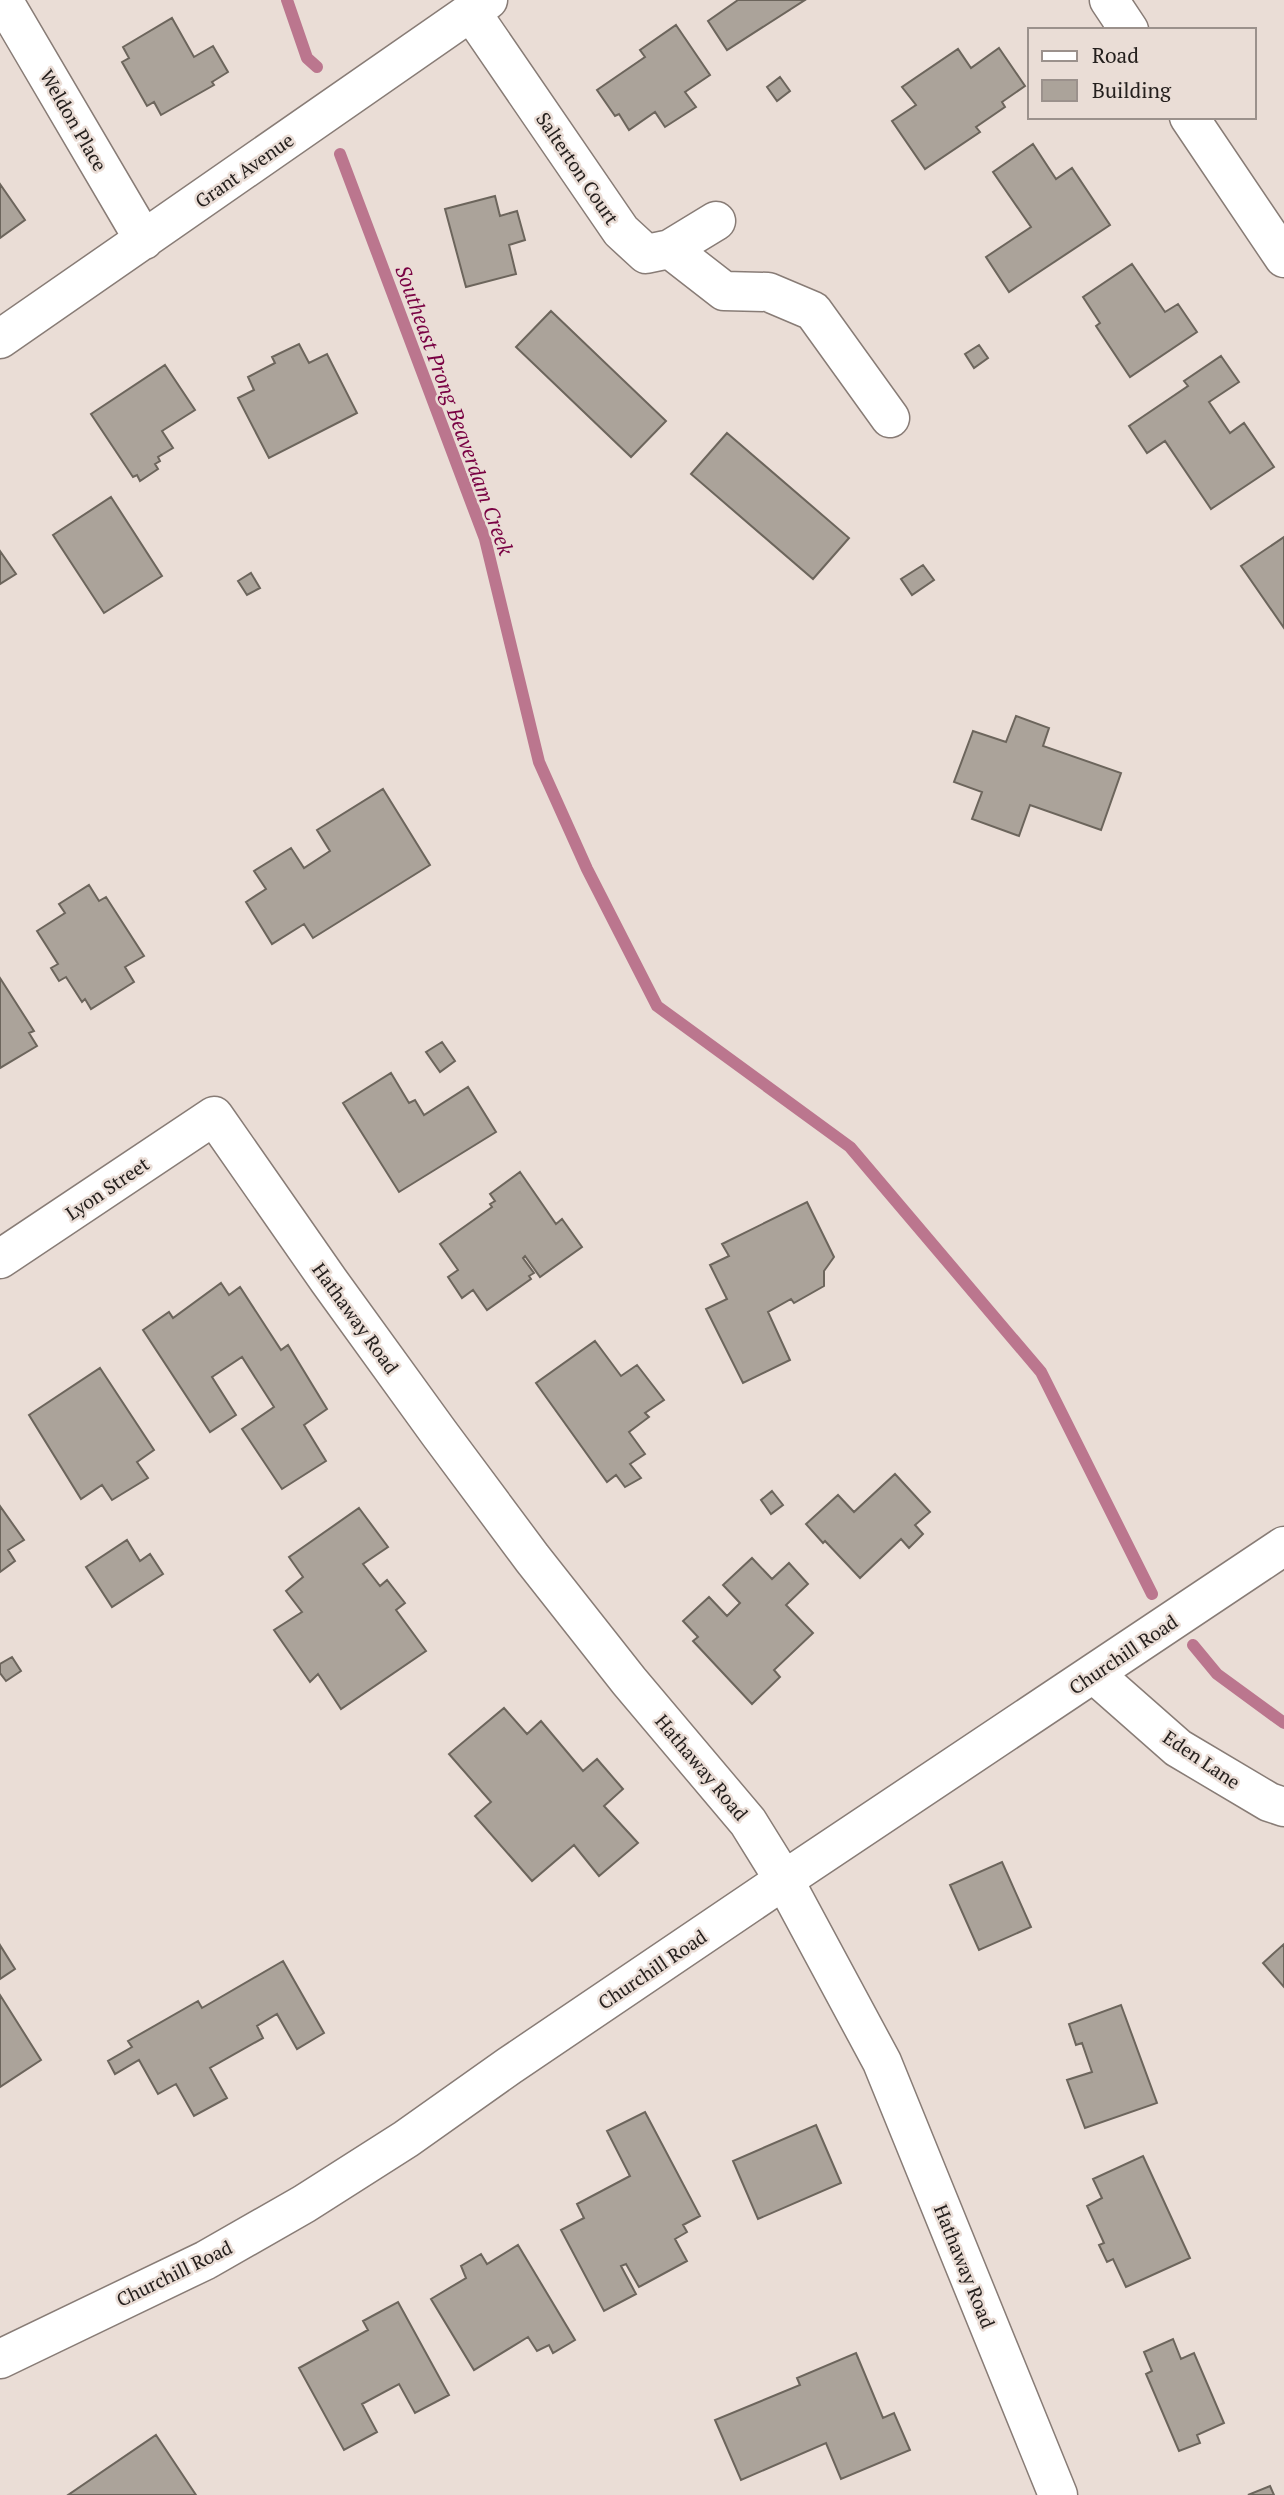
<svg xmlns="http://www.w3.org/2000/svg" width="1284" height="2495" viewBox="0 0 1284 2495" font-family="'PT Serif',serif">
	<rect width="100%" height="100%" fill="#eaddd6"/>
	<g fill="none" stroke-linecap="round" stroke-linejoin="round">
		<path stroke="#bb768e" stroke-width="12" d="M287,0L307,58L317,67
			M340,154L485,539L539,762L587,869L657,1006L850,1147L1041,1372L1152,1594
			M1193,1645L1217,1674L1284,1723"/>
	</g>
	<path fill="#aba39a" stroke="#6c655c" stroke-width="2" d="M738,0H805L727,50L708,21Z
		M172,18L194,57L213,46L228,72L212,82L214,85L161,115L154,102L147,106L122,62L129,58L123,47Z
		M676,25L710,75L685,92L696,107L665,127L655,112L629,130L619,114L615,116L597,90L645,57L640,50Z
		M999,48L1025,86L1002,102L1005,107L976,127L980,132L925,169L892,121L916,105L902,87L958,49L971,68Z
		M780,77L790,91L777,101L767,87Z
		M1033,144L1056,179L1072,168L1110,225L1009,292L986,257L1031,227L993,172Z
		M0,184L25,220L0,238Z
		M495,196L500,216L517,211L525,240L509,245L516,274L466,287L445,209Z
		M1132,264L1165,312L1178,304L1197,332L1130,377L1096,326L1100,323L1083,297Z
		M551,311L666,421L631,457L516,347Z
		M299,344L309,363L327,354L357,413L269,458L238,398L254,390L248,377L275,363L272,357Z
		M979,345L988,358L974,368L965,354Z
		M1221,356L1239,382L1209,402L1230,433L1244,423L1274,467L1211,509L1165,441L1147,453L1129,426L1188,386L1184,381Z
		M165,365L195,410L162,431L173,448L158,457L160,461L155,464L158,469L140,481L137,475L133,477L91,414Z
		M727,433L849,538L813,579L691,474Z
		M111,497L162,576L104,613L53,535Z
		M1284,537V628L1241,566Z
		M0,551L16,574L0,584Z
		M923,565L934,580L912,595L901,579Z
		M251,573L260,588L247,595L238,581Z
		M1016,716L1049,728L1043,746L1121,773L1101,830L1030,805L1019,836L972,819L982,792L954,782L973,731L1006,742Z
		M383,789L430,865L313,938L304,924L272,944L246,902L266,889L254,871L291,848L304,868L330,851L317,830Z
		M89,885L99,901L106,897L144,956L125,967L134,982L91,1009L85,999L82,1002L66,977L59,981L51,968L58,964L37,931L65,913L59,904Z
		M0,978L34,1031L29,1033L37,1046L0,1068Z
		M442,1042L455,1061L440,1072L426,1052Z
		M391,1073L409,1103L415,1100L424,1115L468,1087L496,1132L399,1192L343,1103Z
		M520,1172L556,1224L562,1219L582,1247L540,1277L525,1256L523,1258L534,1273L529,1276L531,1279L487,1310L473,1290L462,1298L448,1277L458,1270L440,1244L492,1207L490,1204L495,1201L490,1194Z
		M807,1202L834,1257L824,1271V1286L794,1303L791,1299L768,1312L790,1360L743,1383L706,1309L727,1299L710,1265L729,1256L722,1244Z
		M221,1283L229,1295L240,1287L281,1350L288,1345L327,1409L304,1425L326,1461L282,1489L242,1429L274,1407L242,1357L212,1377L236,1415L210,1432L143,1330L169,1312L173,1318Z
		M595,1341L621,1376L637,1365L664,1400L645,1413L649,1417L629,1432L645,1454L630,1464L641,1478L625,1487L616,1475L607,1482L536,1383Z
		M100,1368L154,1450L137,1462L148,1478L112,1500L102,1485L81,1499L29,1415Z
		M895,1474L930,1512L915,1525L923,1534L909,1548L901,1539L860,1578L825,1541L823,1543L806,1524L838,1495L854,1512Z
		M772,1491L783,1505L771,1514L761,1500Z
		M0,1506L24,1540L8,1550L15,1561L0,1572Z
		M359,1508L388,1547L363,1564L380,1586L387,1580L405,1603L396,1610L426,1651L341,1709L318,1674L310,1682L274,1630L302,1612L286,1591L303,1577L289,1557Z
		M127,1540L140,1561L150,1554L163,1574L112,1607L86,1567Z
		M752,1558L772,1579L789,1563L808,1584L786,1605L813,1633L774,1670L780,1677L752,1704L693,1641L698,1637L683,1621L709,1597L727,1616L740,1603L723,1585Z
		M12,1657L21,1671L6,1681L0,1673V1664Z
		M504,1708L527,1734L541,1721L583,1771L597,1759L623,1789L604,1806L638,1843L599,1876L574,1845L532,1881L475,1816L491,1802L449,1754Z
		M1002,1862L1031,1927L979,1950L950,1885Z
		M1284,1944V1987L1263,1963Z
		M0,1945L15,1969L0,1979Z
		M283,1961L324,2033L297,2049L277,2014L257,2026L263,2038L210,2068L227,2098L194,2116L176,2084L158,2094L139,2060L115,2074L108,2061L132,2047L128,2041L198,2001L202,2008Z
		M0,1995L41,2060L0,2087Z
		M1121,2005L1157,2103L1085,2128L1067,2080L1092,2072L1082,2043L1076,2045L1069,2024Z
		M645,2112L700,2216L683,2225L687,2232L675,2239L687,2261L639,2287L626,2264L621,2266L636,2294L604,2311L561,2230L584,2218L577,2204L630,2176L607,2131Z
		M816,2125L841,2183L758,2219L733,2161Z
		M1143,2156L1190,2258L1126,2287L1113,2259L1107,2262L1099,2245L1104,2243L1087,2206L1102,2198L1093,2179Z
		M518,2245L575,2340L553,2353L549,2345L537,2351L528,2337L474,2370L431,2299L466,2278L461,2266L481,2254L487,2264Z
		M398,2302L449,2395L415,2413L399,2384L362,2404L377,2432L344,2450L299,2368L368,2330L363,2321Z
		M1173,2339L1181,2359L1194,2353L1224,2423L1197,2435L1200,2443L1179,2451L1146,2374L1152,2371L1144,2352Z
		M856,2353L883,2418L894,2413L910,2450L841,2479L826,2443L741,2480L715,2420L800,2385L797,2378Z
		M156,2435L196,2495H68Z
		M1270,2486L1274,2495H1248Z"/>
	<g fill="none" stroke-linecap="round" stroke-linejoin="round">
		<defs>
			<path id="minor" d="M3,0L144,240
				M1109,0L1129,30
				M471,12L621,231L646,254L670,249L716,221
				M1189,117L1284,258
				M670,249L724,291L768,292L813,311L890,418
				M0,339L488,0
				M0,1259L214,1116L329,1281L439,1433L532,1558L629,1681L748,1822L784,1880L882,2062L1058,2495
				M1094,1674L1178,1748L1269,1802L1284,1807
				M0,2359L206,2260L304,2204L406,2139L509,2066L784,1880L1284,1546"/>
		</defs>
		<use href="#minor" stroke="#887c76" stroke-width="41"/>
		<use href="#minor" stroke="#fff" stroke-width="38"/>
	</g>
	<g text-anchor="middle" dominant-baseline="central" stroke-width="5" stroke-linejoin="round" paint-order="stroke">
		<g font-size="19" fill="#25201e" stroke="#eaddd6">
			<text transform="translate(74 120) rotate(60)">Weldon Place</text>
			<text transform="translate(578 168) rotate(56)">Salterton Court</text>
			<text transform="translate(244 170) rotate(-35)">Grant Avenue</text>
			<text transform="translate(107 1188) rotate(-34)">Lyon Street</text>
			<text transform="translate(356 1318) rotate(54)">Hathaway Road</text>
			<text transform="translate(1123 1654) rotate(-34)">Churchill Road</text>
			<text transform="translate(1202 1759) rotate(34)">Eden Lane</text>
			<text transform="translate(702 1767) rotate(50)">Hathaway Road</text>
			<text transform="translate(652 1969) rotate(-34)">Churchill Road</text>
			<text transform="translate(965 2266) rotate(68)">Hathaway Road</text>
			<text transform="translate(174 2273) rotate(-26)">Churchill Road</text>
		</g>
		<g font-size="21" font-style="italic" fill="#790243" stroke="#eaddd6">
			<text transform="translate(455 410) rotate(70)">Southeast Prong Beaverdam Creek</text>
		</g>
	</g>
	<rect x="1028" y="28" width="228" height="91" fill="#eaddd6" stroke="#9b918c" stroke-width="2"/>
	<rect x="1042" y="51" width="35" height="10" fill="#ffffff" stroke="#9b918c" stroke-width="2"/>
	<text x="1092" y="63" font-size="21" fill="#25201e">Road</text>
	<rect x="1042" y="80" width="35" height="21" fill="#aba39a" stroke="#9b918c" stroke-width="2"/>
	<text x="1092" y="98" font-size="21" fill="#25201e">Building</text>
</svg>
